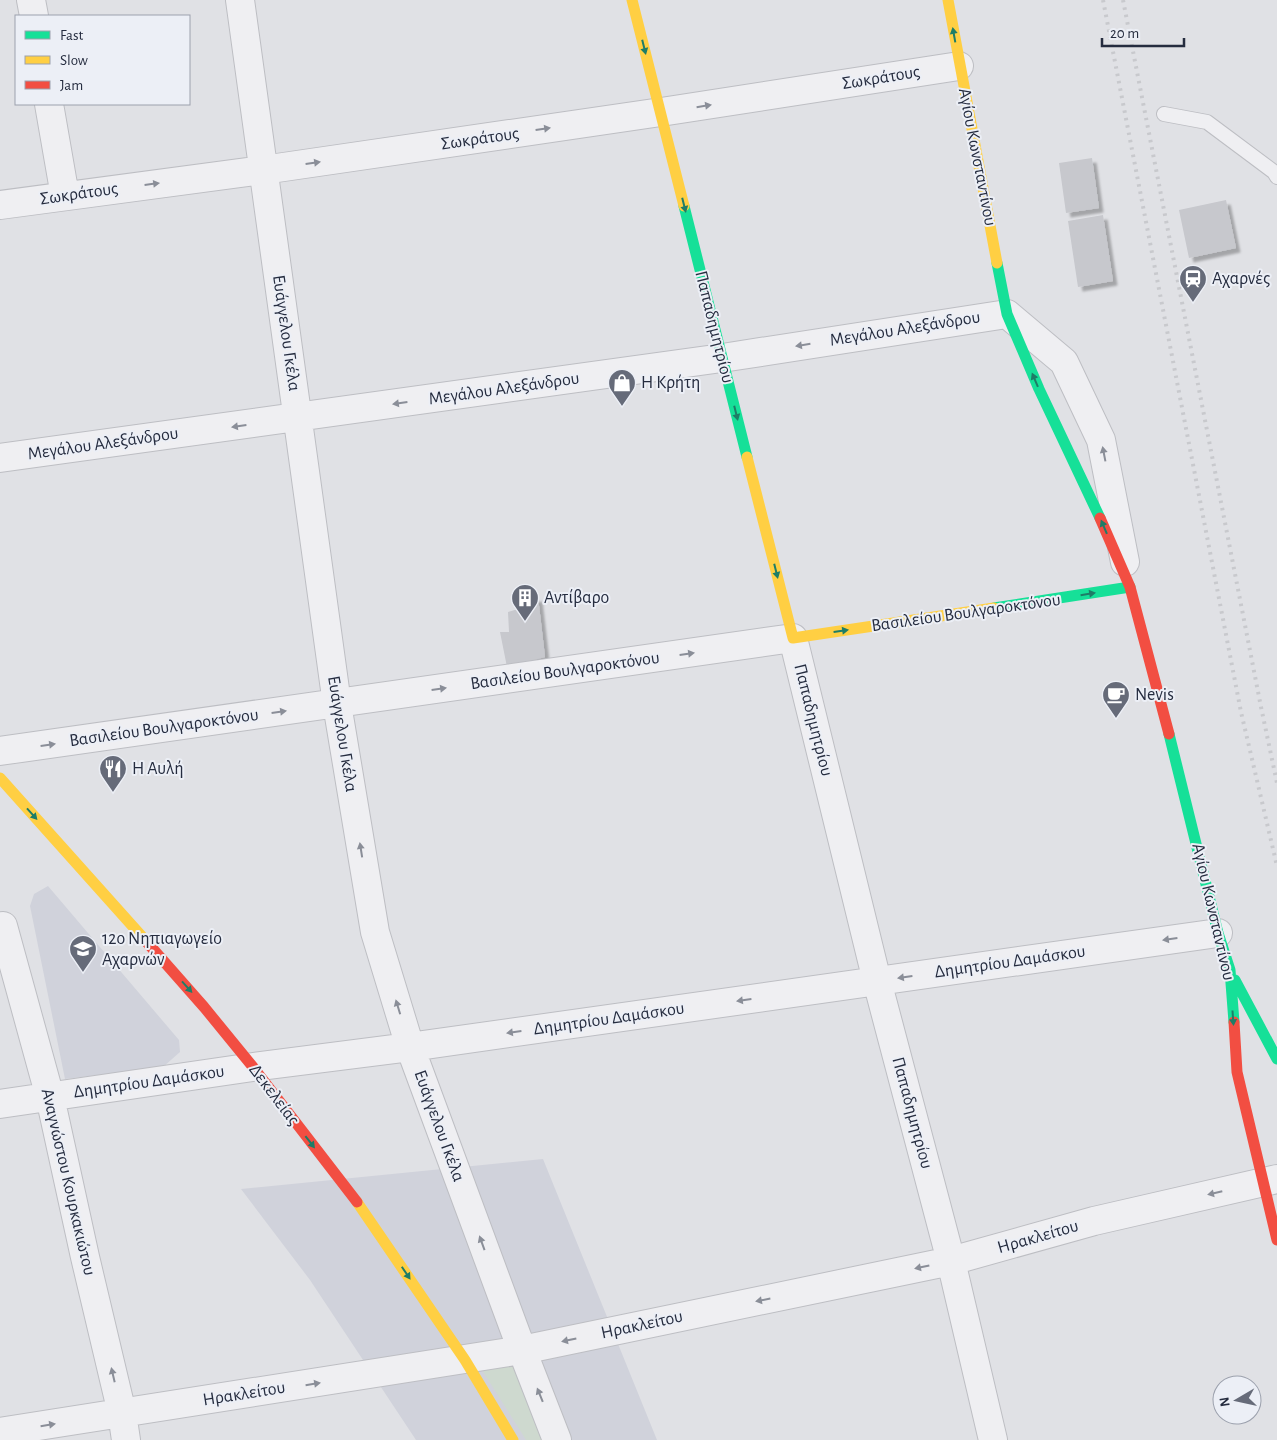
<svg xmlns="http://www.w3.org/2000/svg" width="1277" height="1440" viewBox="0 0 1277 1440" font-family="'Alegreya Sans',sans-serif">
	<defs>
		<filter id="shadow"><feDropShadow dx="4.5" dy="4.5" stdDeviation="1" flood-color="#0004"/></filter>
	</defs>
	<rect width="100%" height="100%" fill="#e0e1e5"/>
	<path fill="#d0d2db" d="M48,886L179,1040L180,1052L163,1067L65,1079L30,906L34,894Z
		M543,1159L657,1440H416L310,1280L241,1189Z"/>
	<path fill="#ced9cf" d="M513,1357L547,1440H526L477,1362Z"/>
	<path fill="#c7c8cd" filter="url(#shadow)" d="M1092,158L1099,208L1066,213L1059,163Z
		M1226,200L1236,248L1189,258L1179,210Z
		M1103,215L1113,281L1078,287L1068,221Z
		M515,592H532L533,598L538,597L545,657L507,667L500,632H509L508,612L518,609Z"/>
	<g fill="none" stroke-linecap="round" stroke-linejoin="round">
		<defs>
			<path id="lane" d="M1164,114L1207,122L1274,172L1277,177"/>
			<path id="street" d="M31,0L34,16
				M240,0L337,704L375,932L410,1047L522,1350L557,1440
				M49,104L65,196
				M0,205L263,170L661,112L959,66
				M0,458L722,358L1007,314L1064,362L1101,440L1125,562
				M0,751L793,638L877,981L951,1261L993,1440
				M3,926L50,1097L85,1257L122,1413L126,1440
				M0,1104L253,1067L410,1047L1218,933
				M0,1432L522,1350L951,1261L1094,1221L1277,1179"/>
		</defs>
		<use href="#lane" stroke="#bdbec3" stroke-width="16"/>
		<use href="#street" stroke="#bdbec3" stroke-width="30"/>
		<use href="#lane" stroke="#efeff2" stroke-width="14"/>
		<use href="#street" stroke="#efeff2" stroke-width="28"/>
		<path stroke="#16e098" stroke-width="11" d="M684,206L747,457
			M997,263L1007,314L1039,389L1100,518
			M994,608L1130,587
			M1169,734L1218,933L1230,970L1234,1022
			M1235,980L1277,1059"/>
		<path stroke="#ffcf43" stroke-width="11" d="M632,0L684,206
			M948,0L997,263
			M747,457L793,638L994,608
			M0,778L145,940
			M357,1202L465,1360L513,1440"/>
		<path stroke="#f24e42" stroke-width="11" d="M1100,518L1130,587L1169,734
			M145,940L204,1007L253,1067L357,1202
			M1234,1022L1237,1072L1277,1240"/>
		<path stroke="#c8c9cd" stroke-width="4" stroke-dasharray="2.5 5" stroke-linecap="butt" d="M1103,0L1241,712L1277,866
			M1123,0L1261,707L1277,783"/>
	</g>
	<defs><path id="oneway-solid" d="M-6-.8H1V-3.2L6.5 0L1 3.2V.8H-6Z" transform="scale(1.25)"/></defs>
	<g fill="#1e7d67">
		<use href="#oneway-solid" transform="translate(954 35) rotate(-100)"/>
		<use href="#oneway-solid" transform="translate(644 47) rotate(76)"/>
		<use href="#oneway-solid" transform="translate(684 205) rotate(76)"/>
		<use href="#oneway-solid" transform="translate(1035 380) rotate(-113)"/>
		<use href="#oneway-solid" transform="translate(736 413) rotate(76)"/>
		<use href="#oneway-solid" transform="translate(1104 527) rotate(-113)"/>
		<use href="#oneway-solid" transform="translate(776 571) rotate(76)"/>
		<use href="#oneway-solid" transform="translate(1088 594) rotate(-9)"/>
		<use href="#oneway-solid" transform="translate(841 631) rotate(-8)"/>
		<use href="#oneway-solid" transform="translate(32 814) rotate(48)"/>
		<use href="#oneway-solid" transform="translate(187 987) rotate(48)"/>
		<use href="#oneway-solid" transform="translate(1233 1018) rotate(86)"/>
		<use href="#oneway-solid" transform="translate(310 1142) rotate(52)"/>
		<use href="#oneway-solid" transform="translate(406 1273) rotate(56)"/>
	</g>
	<g fill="#8a8e98">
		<use href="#oneway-solid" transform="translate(704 106) rotate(-9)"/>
		<use href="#oneway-solid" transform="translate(543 129) rotate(-8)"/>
		<use href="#oneway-solid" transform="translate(313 163) rotate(-8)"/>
		<use href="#oneway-solid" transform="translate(152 184) rotate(-7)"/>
		<use href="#oneway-solid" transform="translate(803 345) rotate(171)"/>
		<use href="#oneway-solid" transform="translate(400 403) rotate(172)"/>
		<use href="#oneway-solid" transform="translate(239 426) rotate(172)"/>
		<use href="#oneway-solid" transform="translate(1104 454) rotate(-101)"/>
		<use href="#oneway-solid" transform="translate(687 654) rotate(-8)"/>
		<use href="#oneway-solid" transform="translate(439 689) rotate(-8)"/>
		<use href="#oneway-solid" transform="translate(279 712) rotate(-8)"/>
		<use href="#oneway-solid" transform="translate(48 745) rotate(-8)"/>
		<use href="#oneway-solid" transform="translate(361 850) rotate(-99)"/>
		<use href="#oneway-solid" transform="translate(1170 939) rotate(172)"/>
		<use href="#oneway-solid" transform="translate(905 977) rotate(172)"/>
		<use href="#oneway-solid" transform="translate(744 1000) rotate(172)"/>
		<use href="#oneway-solid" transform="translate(398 1007) rotate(-107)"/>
		<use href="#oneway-solid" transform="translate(514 1032) rotate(172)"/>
		<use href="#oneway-solid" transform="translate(1215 1193) rotate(167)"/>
		<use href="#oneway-solid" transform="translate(482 1243) rotate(-110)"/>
		<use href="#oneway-solid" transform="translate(922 1267) rotate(168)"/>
		<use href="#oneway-solid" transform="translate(763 1300) rotate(169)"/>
		<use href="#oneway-solid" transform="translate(569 1340) rotate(168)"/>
		<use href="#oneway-solid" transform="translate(113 1375) rotate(-103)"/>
		<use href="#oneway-solid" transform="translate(313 1384) rotate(-9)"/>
		<use href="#oneway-solid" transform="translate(540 1395) rotate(-112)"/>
		<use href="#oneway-solid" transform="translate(48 1425) rotate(-9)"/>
	</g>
	<defs>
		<symbol id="station-pin" viewBox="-11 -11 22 30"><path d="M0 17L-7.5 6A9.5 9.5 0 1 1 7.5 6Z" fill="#666b79" stroke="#eceff6"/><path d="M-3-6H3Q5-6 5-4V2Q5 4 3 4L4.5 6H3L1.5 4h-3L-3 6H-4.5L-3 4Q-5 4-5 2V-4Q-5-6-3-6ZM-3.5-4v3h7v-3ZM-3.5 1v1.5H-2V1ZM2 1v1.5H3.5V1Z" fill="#fff"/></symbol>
		<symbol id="shop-pin" viewBox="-11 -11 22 30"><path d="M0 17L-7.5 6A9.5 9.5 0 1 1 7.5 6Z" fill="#666b79" stroke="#eceff6"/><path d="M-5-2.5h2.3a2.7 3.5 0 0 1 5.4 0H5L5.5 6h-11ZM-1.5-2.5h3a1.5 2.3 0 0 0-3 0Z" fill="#fff"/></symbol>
		<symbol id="building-pin" viewBox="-11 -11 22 30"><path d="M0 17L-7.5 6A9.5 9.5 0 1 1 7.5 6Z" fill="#666b79" stroke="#eceff6"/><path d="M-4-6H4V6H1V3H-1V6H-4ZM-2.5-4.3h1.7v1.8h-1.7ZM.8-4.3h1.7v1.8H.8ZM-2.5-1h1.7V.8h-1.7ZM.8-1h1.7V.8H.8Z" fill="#fff"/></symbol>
		<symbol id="cafe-pin" viewBox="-11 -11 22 30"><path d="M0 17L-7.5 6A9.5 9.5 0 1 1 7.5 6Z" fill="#666b79" stroke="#eceff6"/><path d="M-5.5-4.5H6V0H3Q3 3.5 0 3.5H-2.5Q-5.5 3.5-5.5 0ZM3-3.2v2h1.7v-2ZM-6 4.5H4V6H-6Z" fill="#fff"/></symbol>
		<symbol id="restaurant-pin" viewBox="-11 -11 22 30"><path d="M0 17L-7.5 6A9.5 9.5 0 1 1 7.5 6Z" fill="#666b79" stroke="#eceff6"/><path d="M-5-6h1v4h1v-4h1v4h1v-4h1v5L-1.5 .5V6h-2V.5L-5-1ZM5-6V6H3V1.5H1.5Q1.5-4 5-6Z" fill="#fff"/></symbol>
		<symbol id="school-pin" viewBox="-11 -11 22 30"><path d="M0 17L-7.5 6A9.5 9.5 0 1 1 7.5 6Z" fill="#666b79" stroke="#eceff6"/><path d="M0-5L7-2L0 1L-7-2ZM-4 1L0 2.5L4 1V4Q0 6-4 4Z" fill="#fff"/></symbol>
	</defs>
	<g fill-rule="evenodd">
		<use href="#station-pin" x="1177" y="263" width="32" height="43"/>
		<use href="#shop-pin" x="606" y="367" width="32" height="43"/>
		<use href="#building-pin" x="509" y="582" width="32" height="43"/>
		<use href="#cafe-pin" x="1100" y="679" width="32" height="43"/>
		<use href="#restaurant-pin" x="97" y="753" width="32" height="43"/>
		<use href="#school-pin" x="67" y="933" width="32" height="43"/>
	</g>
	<g text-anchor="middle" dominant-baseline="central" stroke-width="4" stroke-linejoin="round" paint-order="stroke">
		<g font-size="18" fill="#252c3f" stroke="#eceff6">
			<text transform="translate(881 78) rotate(-9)">Σωκράτους</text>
			<text transform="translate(480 139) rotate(-8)">Σωκράτους</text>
			<text transform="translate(977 157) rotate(79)">Αγίου Κωνσταντίνου</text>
			<text transform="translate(79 194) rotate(-8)">Σωκράτους</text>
			<text transform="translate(714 327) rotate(76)">Παπαδημητρίου</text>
			<text transform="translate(905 329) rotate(-9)">Μεγάλου Αλεξάνδρου</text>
			<text transform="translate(286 333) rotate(82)">Ευάγγελου Γκέλα</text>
			<text transform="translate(504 389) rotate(-8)">Μεγάλου Αλεξάνδρου</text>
			<text transform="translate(103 444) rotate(-8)">Μεγάλου Αλεξάνδρου</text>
			<text transform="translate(966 613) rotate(-8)">Βασιλείου Βουλγαροκτόνου</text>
			<text transform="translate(565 671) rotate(-8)">Βασιλείου Βουλγαροκτόνου</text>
			<text transform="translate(813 720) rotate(76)">Παπαδημητρίου</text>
			<text transform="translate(164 728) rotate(-8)">Βασιλείου Βουλγαροκτόνου</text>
			<text transform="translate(342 734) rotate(81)">Ευάγγελου Γκέλα</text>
			<text transform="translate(1213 912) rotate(77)">Αγίου Κωνσταντίνου</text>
			<text transform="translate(1010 962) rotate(-8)">Δημητρίου Δαμάσκου</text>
			<text transform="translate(609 1019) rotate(-8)">Δημητρίου Δαμάσκου</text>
			<text transform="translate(149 1082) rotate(-8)">Δημητρίου Δαμάσκου</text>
			<text transform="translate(274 1095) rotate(53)">Δεκελείας</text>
			<text transform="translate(912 1113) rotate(75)">Παπαδημητρίου</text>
			<text transform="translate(439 1126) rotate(70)">Ευάγγελου Γκέλα</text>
			<text transform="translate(68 1182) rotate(77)">Αναγνώστου Κουρκακιώτου</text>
			<text transform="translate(1038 1237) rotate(-16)">Ηρακλείτου</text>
			<text transform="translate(642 1325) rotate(-12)">Ηρακλείτου</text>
			<text transform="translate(244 1394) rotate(-9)">Ηρακλείτου</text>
		</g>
		<g font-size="18" fill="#252c3f" stroke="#eceff6" text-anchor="start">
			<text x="1212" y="279">Αχαρνές</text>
			<text x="641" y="383">Η Κρήτη</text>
			<text x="544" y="598">Αντίβαρο</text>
			<text x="1135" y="695">Nevis</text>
			<text x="132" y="769">Η Αυλή</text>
			<text x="102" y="939">12ο Νηπιαγωγείο<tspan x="102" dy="21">Αχαρνών</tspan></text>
		</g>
	</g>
	<rect x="15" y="15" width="175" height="90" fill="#eceff6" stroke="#9ca1ad"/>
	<rect x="25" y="31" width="25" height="8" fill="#16e098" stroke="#9ca1ad"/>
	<text x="60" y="40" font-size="15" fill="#252c3f">Fast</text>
	<rect x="25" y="56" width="25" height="8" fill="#ffcf43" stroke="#9ca1ad"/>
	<text x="60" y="65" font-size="15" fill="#252c3f">Slow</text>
	<rect x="25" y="81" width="25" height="8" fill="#f24e42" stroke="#9ca1ad"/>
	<text x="60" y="90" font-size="15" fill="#252c3f">Jam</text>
	<g transform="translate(1237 1400) rotate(261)"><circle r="24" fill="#eceff6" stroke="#9ca1ad"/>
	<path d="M0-4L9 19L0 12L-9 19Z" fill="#666b79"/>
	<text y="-8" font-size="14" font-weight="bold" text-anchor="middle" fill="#252c3f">N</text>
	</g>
	<path d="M1102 38v8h82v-8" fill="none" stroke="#252c3f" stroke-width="2.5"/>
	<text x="1110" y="38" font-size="15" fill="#252c3f" stroke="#eceff6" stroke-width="4" paint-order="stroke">20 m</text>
</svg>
